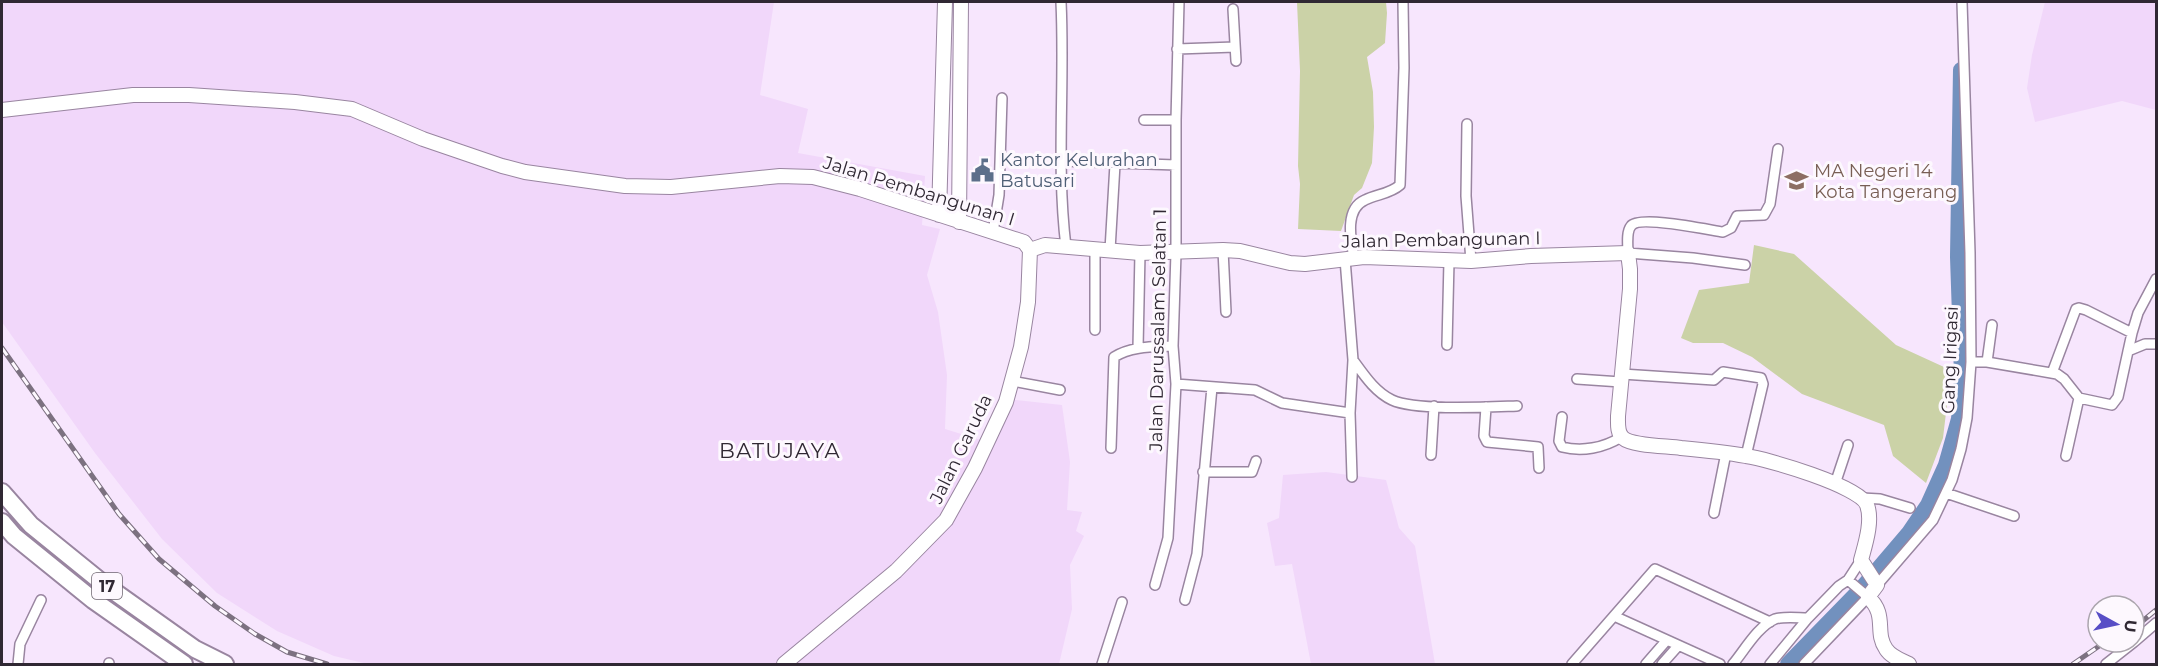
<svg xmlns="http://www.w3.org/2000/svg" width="2158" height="666" viewBox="0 0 2158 666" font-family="Montserrat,sans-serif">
	<rect width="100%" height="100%" fill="#f7e6fd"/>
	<path fill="#f1d7fa" d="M2,2H774L760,95L808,109L798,153L925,176L922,225L940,229L927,275L938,312L947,375L945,429L984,441L1007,399L1062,405L1070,462L1067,510L1082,512L1076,531L1084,536L1070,565L1072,609L1059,664H368L334,656L277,631L217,593L162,539L95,453L2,322Z
		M2045,2H2156V110L2122,101L2035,122L2027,88L2032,55Z
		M1326,472L1386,480L1399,528L1415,546L1435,664H1311L1292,564L1275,566L1267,523L1279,518L1283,475Z"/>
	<path fill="#cbd2a7" d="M1297,2H1386L1387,13L1385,43L1367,57L1373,92L1374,127L1372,163L1362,188L1354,195L1341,231L1298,229L1300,184L1298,166L1300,71Z
		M1754,245L1794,254L1896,345L1944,367L1948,396L1943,438L1926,483L1893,456L1884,425L1802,394L1752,357L1723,343H1693L1681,338L1699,290L1749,283Z"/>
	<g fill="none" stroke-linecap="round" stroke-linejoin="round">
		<path stroke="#7291be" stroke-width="16" d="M1788,664L1863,587L1909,533L1928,505L1946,465L1959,419L1962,375L1958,257L1961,70"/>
		<defs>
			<path id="street" d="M1061,2C1065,83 1056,166 1066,247
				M1233,9L1236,61
				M1177,49L1235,47
				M1144,120H1176
				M1467,124L1466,196L1471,261
				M1062,161L1176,165
				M993,232L999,195L1002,98
				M1095,249V330
				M1110,250L1115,164
				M1223,250L1226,312
				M1354,258C1351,241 1344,209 1365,200C1377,194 1390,194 1400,185L1404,68L1403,2
				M1345,259L1353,360L1350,413L1352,477
				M1745,265L1693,258L1628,253C1628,246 1626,232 1631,226C1639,215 1709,230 1723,232L1731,228L1737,216L1764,215L1770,204L1778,149
				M1447,345L1449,261
				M1138,348L1140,253
				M2128,351L2145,344H2156
				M1353,360C1364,375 1375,392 1392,400C1416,411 1488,407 1517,406
				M1971,362H1987L2057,374L2064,379L2079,398L2112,405L2118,397L2132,333L2138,313L2156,279
				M1987,362L1992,325
				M2052,373L2076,309L2079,308L2086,310L2132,333
				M1622,374L1714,380L1723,372L1761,378L1763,384L1746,456
				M1577,379L1621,382
				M1012,381L1060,390
				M1176,384L1255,390L1282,403L1350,413
				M1486,407L1484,436L1487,442L1538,447L1539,468
				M1562,417L1559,441L1562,447C1582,452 1604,448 1621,437
				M1111,448L1114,357C1132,346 1153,347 1173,346
				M1431,455L1434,406
				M2066,456L2079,398
				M1203,472H1252L1256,461
				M1835,484L1848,445
				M1946,493L2014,516
				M1862,498L1880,499L1910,508
				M1714,513L1726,453
				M1155,585L1168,538L1176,384L1173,346L1176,253V120L1179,2
				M1877,585L1933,520L1952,480L1961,449L1967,418L1971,362L1970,253L1962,2
				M1185,600L1197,554L1212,387
				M1614,616L1720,664
				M2134,642L2156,623
				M18,664L20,644L41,600
				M109,664V663
				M1102,664L1122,602
				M1572,664L1655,569L1770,622
				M1646,664L1666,641
				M1662,664L1678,646
				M1733,664C1744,651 1758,626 1775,619C1785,616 1798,618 1808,618
				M1770,664L1808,618L1839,586L1848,580L1861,560
				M1804,664L1868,597L1848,580
				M2106,664L2134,642"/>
			<path id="secondary" d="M2,110L133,95H189L295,102L352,109L423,139L502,166L525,172L625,186L671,187L780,176L813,177L860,189L1024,242L1030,250
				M939,215L945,2
				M959,222L961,2
				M1030,250L1045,245L1140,253L1223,250L1240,251L1290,263L1305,264L1364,257L1471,261L1531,256L1628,253L1630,269V289L1618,416C1618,424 1617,433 1623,438C1632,446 1669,446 1681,448C1703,450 1724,452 1746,456C1767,459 1860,486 1867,505C1873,521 1865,545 1861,560L1877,585L1868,597C1888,615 1874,632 1886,649C1891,657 1901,660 1909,664
				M784,664L896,571L946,520L975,468L1006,402L1021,347L1028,302L1030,250"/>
			<path id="highway" d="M2,492L31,525L105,585L195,649L225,664
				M2,522L14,536L93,600L184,664"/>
		</defs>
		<use href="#street" stroke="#9985a0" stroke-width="12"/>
		<use href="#secondary" stroke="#9985a0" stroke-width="16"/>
		<use href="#highway" stroke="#9985a0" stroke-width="20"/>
		<use href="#street" stroke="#fff" stroke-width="9"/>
		<use href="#secondary" stroke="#fff" stroke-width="14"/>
		<use href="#highway" stroke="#fff" stroke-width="16"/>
		<defs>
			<path id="rail" d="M2,348L119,514L159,559L215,606L255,634L287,652L327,664
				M2134,628L2156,610
				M2073,664L2105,642"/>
		</defs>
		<use href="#rail" stroke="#7c7180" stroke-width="5"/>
		<use href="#rail" stroke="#fdf8fe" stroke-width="3" stroke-dasharray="9" stroke-linecap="butt"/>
	</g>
	<defs>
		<symbol id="civic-bare" viewBox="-9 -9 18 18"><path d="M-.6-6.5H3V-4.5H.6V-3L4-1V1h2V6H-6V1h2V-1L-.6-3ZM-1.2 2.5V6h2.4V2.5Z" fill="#5c6f8a" stroke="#fdf8fe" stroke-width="2.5" paint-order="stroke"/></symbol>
		<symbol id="school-bare" viewBox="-9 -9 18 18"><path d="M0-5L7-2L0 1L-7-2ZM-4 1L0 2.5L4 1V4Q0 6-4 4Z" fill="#8d6e63" stroke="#fdf8fe" stroke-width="2.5" paint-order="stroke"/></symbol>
	</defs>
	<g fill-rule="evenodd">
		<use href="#civic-bare" x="966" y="154" width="33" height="33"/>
		<use href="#school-bare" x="1780" y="164" width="33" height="33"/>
	</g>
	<g text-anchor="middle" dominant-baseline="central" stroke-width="6" stroke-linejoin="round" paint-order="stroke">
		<rect fill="#fdf8fe" stroke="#6e6670" stroke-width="1.5" x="92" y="573" width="30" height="26" rx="4.5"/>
		<g font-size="16" font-weight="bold" fill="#302833">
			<text x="107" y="586">17</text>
		</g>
		<g font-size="18" fill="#4e5e75" stroke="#fdf8fe" text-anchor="start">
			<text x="1000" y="160">Kantor Kelurahan<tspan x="1000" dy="21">Batusari</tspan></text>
		</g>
		<g font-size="18" fill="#785e54" stroke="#fdf8fe" text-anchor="start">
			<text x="1814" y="171">MA Negeri 14<tspan x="1814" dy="21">Kota Tangerang</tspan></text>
		</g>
		<g font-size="18" fill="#302833" stroke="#fdf8fe">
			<text transform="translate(919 191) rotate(17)">Jalan Pembangunan I</text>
			<text transform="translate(1441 240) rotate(-1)">Jalan Pembangunan I</text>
			<text transform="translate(1158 330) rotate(-89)">Jalan Darussalam Selatan 1</text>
			<text transform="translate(1950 360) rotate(-88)">Gang Irigasi</text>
			<text transform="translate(961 449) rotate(-64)">Jalan Garuda</text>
		</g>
		<g font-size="21" letter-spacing="1.5" fill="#302833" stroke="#fdf8fe">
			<text x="780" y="450">BATUJAYA</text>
		</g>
	</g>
	<rect width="2158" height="666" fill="none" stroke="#302833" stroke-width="6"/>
	<g transform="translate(2116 624) rotate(98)"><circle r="28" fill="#fdf8fe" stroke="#aba5ad" stroke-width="1.5"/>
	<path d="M0-4.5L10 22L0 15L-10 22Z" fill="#584ec6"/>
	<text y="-9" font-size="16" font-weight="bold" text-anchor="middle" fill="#302833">U</text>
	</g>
</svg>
